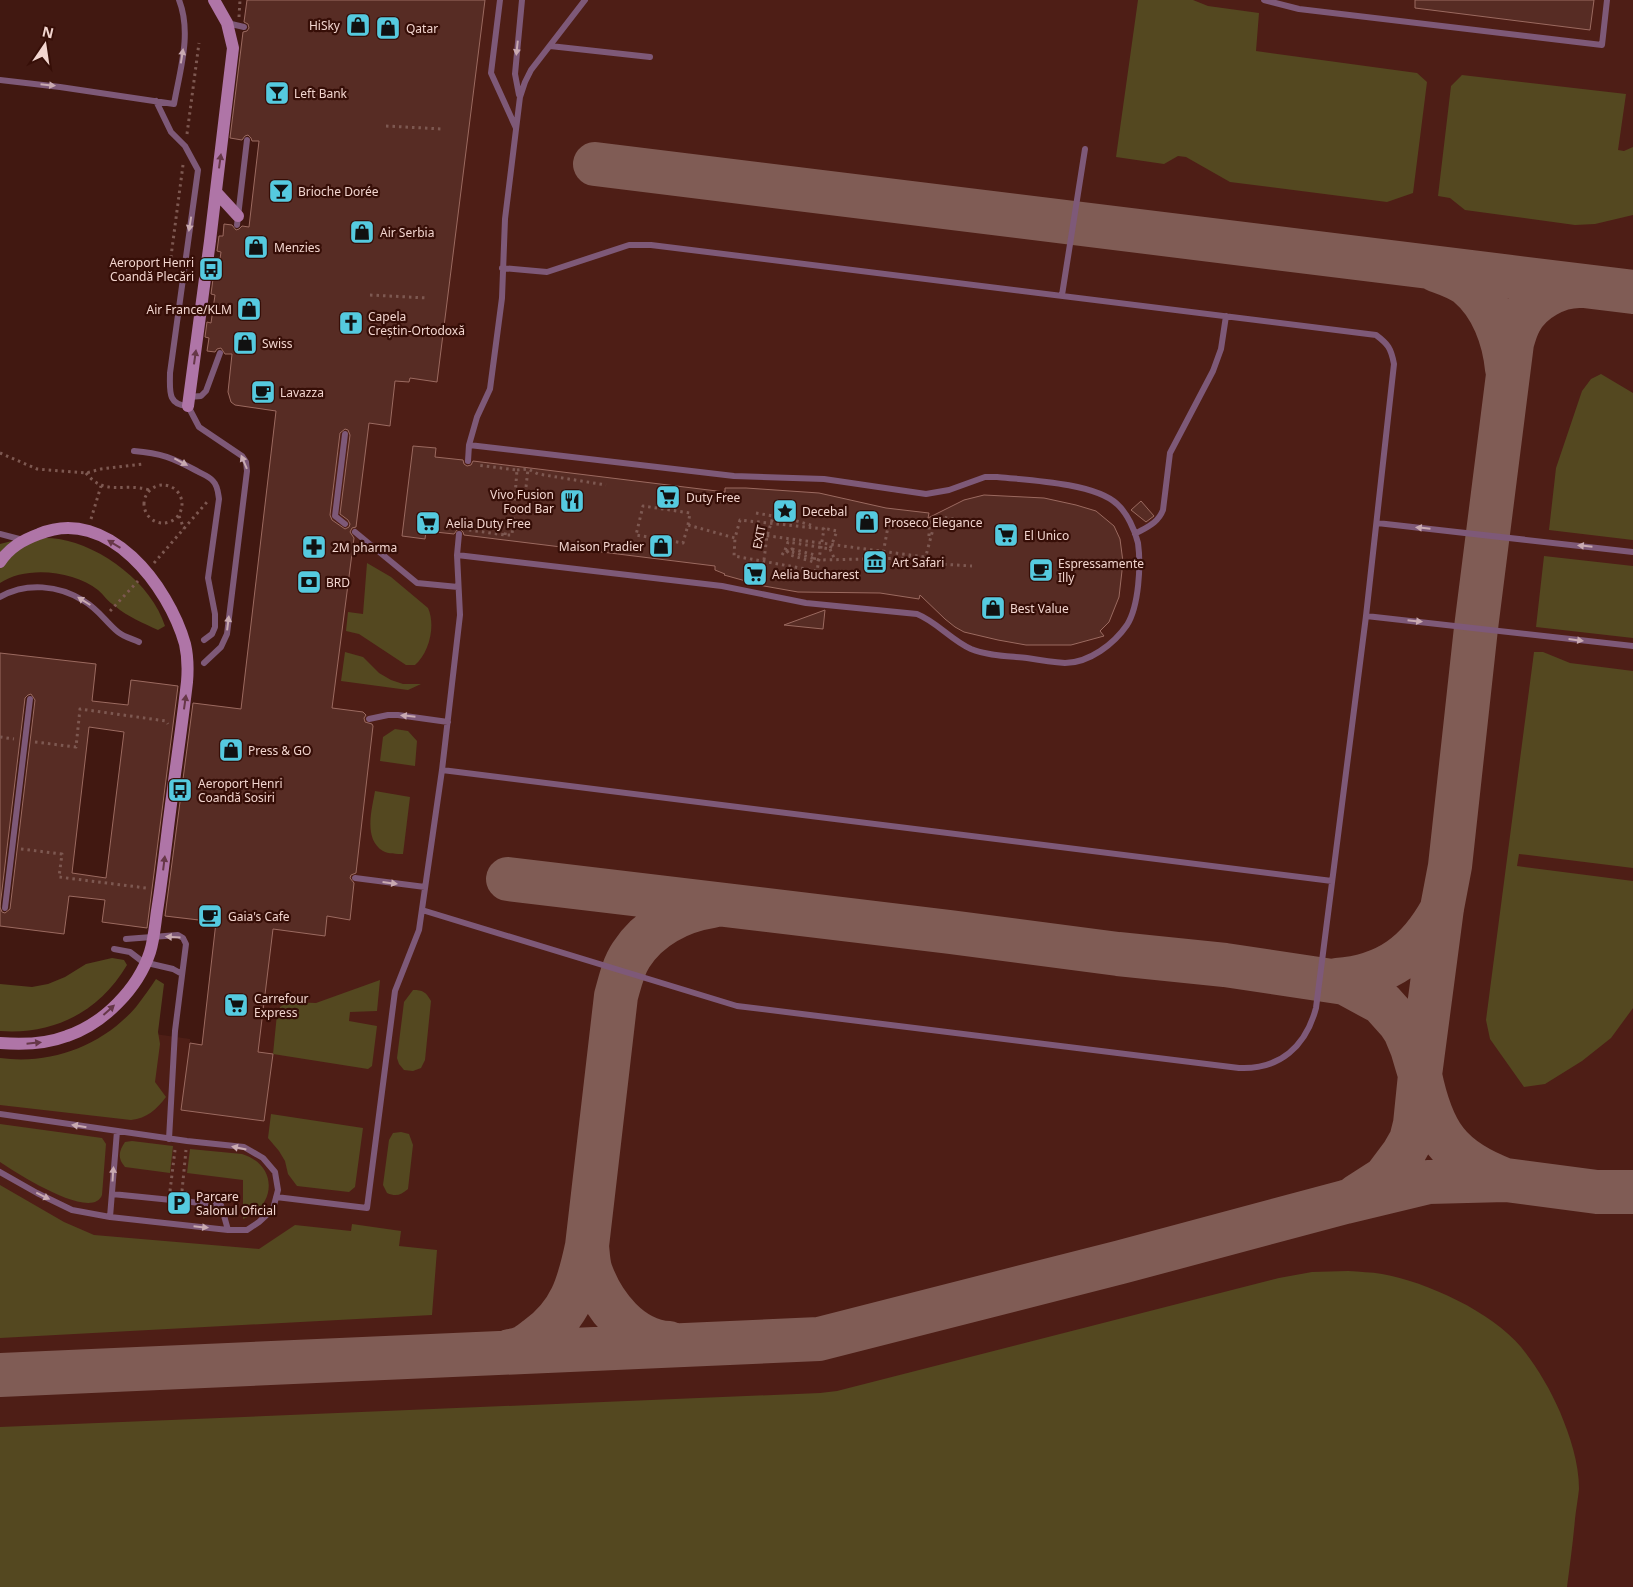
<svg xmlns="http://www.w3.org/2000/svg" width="1633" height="1587" viewBox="0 0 1633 1587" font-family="'Noto Sans',sans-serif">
	<rect width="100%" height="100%" fill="#411811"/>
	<path fill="#4e1e16" d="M276,0H1633V1587H0V1080L155,1034L190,1039V1043L202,1044L216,923L168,917L194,703L241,709L276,411L235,405L231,402L229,397Z"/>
	<path fill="#544820" d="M1138,0H1193L1208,6L1259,13L1256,51L1417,73L1427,82L1413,193L1387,202L1230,182L1186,157L1178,156L1164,164L1116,157Z
		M1462,75L1626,94L1618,150L1624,151L1633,147V215L1595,224L1575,225L1465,210L1450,198L1438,196L1451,86Z
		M1601,374L1633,393V540L1549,530L1556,468L1582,391L1591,379Z
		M20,539C32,539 46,537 59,539C102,546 152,584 165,626L158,630C143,623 128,617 115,606C108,602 104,595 98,590C74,571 27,565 0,583V544Z
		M1544,556L1633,566V638L1536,627Z
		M367,563L391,577L428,608C436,626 429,653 415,665H406L359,634L346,631L348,612L363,614Z
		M345,652L363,657L379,673L391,680L403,684H421L408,690L341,681Z
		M1534,652H1543L1570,663L1633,671V868L1519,854L1517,866L1633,881V1008L1611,1038L1582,1061L1545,1084L1524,1087L1490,1039L1486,1020Z
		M395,729L408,731L417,741L415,766L380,761L383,737Z
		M375,791L410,797L403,854C397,854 388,854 383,851C363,839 372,809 375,791Z
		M112,958L124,960L127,965C99,1012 54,1035 0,1031V984L32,987L48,984L65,977L86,964Z
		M156,979L164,984L158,1032L160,1044L155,1082L166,1097C156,1110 147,1118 131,1120L0,1105V1058C51,1065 102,1046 136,1007C143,998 150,988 156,979Z
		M380,980L377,1011L350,1012L349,1021L377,1026L372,1066L368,1069L273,1054L277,1014L280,1007L287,1002L316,1003Z
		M413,990C423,990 426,992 431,1001L425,1060L421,1068L413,1071L404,1070L399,1064L397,1058L404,1002Z
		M271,1114L363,1128L355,1187L349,1192L297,1186L288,1174L285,1161L279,1151L268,1138Z
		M0,1124L102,1138L106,1144L102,1195C92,1222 15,1172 0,1162Z
		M401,1132L409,1134L413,1145L408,1189C401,1195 396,1197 387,1193L383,1185L389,1140L393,1133Z
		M132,1141L173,1146L170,1173L125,1167C117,1158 119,1151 125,1142Z
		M190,1149L242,1154C278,1165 277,1206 243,1219V1180L187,1173Z
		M0,1185L64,1222L94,1235L259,1249L295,1225L351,1231L352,1224L401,1231L399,1246L437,1250L432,1315L0,1338Z
		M1348,1271C1360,1272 1371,1272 1382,1274C1427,1282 1492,1312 1521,1347C1537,1367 1550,1389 1560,1412C1570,1436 1579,1463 1579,1489C1578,1499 1576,1509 1575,1519C1573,1542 1570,1564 1567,1587H0V1427L820,1393L837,1391L1279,1278L1312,1272Z"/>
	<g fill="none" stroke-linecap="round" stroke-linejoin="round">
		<path stroke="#805c55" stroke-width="44" d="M595,164L1633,292
			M1436,270C1447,274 1459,278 1468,285C1492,305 1504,338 1507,369
			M508,879L950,932L1118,954L1225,965L1345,983L1382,1003L1399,1022L1405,1031L1412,1048L1420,1075L1415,1124L1411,1140L1403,1154L1385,1178L1357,1196
			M1337,980C1387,976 1418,953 1442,909
			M1505,1180C1449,1159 1432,1133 1420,1075L1442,908L1450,866L1476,628L1512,343C1514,336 1516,328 1520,321C1531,300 1558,285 1582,286
			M587,1246C588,1254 588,1264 591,1272C603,1305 631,1341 669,1343
			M510,1351C523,1349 527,1346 537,1338C571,1314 579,1284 587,1246L616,996C620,982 623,967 631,955C649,927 680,911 712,906
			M0,1375L819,1339L1121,1262L1345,1202L1428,1182L1506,1180L1597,1192H1633"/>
	</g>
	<path fill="#572c24" stroke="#9b6a60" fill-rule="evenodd" d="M247,0H485L437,382L410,378L409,382L395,381L390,426L369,423L356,527L352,528L350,532L354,538L332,708L363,712L366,715L364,718L365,722L372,724L373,726L356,873L351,875L350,878L354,883L350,920L327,916L325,936L273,929L258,1052L273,1054L264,1121L181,1110L190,1043L202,1045L216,922L165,916L193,703L241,709L276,411L235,405L231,402L228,392L232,354H225L221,348L217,349L215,352L207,351L209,338L205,337L207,322L211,323L215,295L211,294L213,279L217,280L221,252L217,251L219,236H223L224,224L232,225L236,230L239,229L242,226L249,227L259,141H252L251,138L248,135L245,136L242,140L230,138L243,32L247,31L249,28L248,24L244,22ZM345,429L348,430L350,435L340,514L348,520L350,524L349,527L345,529L332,520L330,515L340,433Z
		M1415,0H1594L1590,30L1415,8Z
		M413,446L436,448L435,457L463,460L464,464L467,466L471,465L473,461L725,492V488H746L819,493L886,508L929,513L928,518L964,500L984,495L1044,498L1076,505L1096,511L1114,526L1120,539L1123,562L1119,597L1109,622L1100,631L1104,636L1071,645H1026L998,640L964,632L955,627L945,619L920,595L919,599L880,593L798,592L764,586L724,575L725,574L715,570V566L464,535L463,532L460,529L457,530L454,534L426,531L425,539L402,536Z
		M1141,501L1154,516L1146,522L1131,510Z
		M825,610L823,629L784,625Z
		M0,653L96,664L92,701L128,705L131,680L178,686L147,928L102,922L105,900L69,896L64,934L0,926ZM31,694L35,700L10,909L5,913L2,912L0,907L25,698L28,695ZM89,727L124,732L106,878L72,873Z"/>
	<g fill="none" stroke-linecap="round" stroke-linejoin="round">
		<path stroke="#7d5851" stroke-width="3" stroke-dasharray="2.5 4" stroke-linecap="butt" d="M239,17L240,0
			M386,126L442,129
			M187,134L199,43
			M170,264L183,165
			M370,295L427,298
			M0,453L37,469L86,473L101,469L144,464
			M517,470L528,469L538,474L606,485
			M86,473C105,497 124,482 149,490
			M144 504a19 19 0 1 1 38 0a19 19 0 1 1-38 0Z
			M526,487L528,469
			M756,513L790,519
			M179,516L184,529
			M785,518L787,509
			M91,519L101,486
			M790,519L814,526
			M960,520L942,517L936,518L924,563L972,566
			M688,525L690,513L643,506L636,535L683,543L688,525L735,538L740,520L824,529L817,571L734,556L735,538
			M469,530L505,535H512L517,470L477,465
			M754,534L932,558
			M505,535L507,523
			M929,536V524L933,519L938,518
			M792,549L815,555L814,562L790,555L787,551Z
			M830,549L835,560
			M785,550L788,542L830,549L837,531L823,528
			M782,555L785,550L819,560L912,558
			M764,560L767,536L773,517
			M154,563L207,502
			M881,565L889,521L929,524
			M110,611L138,581
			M0,737L14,739
			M35,742L76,747L80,709L166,721L168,724
			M21,849L62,854L59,877L146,888V886
			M170,1191L175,1150
			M182,1191L186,1150"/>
		<path stroke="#7e5978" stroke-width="6" d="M500,0L491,73L516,128
			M1264,0L1299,9L1602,45L1607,0
			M227,23L244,27
			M550,46L650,57
			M0,80L60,87L174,104C180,70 192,33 179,0
			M519,95L515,74L522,0
			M156,101L171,132L185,146L198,170L170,373C170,390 167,405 188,406L199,427L242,456L246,462L247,471L227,634L221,647L204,663
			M237,225L247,140
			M1062,295L1085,149
			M189,397L201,396L206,391L220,353
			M345,434L335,516L345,524
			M134,451C161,453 173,458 197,471C202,474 209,476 213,481C218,486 218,493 219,499L208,578L215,614V627L212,634L204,640
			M468,461L469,445L477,417L490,389L502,298L505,219L520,97L525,82L531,70L585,0
			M1377,523L1633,552
			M355,532L417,583L458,587
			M0,534L23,540
			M1135,534C1147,527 1158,523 1163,510L1170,453L1213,371L1221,349L1226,316
			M457,555L722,586L806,603L917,614C937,622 951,640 971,649C988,656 1009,656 1027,658C1039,660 1052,662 1065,663C1089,663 1114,644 1127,625C1139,606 1141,565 1138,543C1135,530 1127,513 1117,504C1095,483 1028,480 997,477H985L949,490L926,494L824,479L734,476L469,445
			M0,597C26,582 59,585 84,601C98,609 106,622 118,632C124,637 133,639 139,642
			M1366,616L1633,646
			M369,719L388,715H398L448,722
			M442,770L1332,881
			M355,878L425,887
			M5,908L30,699
			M422,910L737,1006L1239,1068C1280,1070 1306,1046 1316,1008L1366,616L1394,364C1391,348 1388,344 1376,335L651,245H629L547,272L502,268
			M126,939L178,935L183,938L186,944L175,1031L169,1139
			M114,949L130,952L143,962L173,969L182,974
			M0,1114L187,1141L244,1147L263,1158L275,1172L278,1190L273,1209L259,1222L247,1230H228L110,1217L72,1210L37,1193L0,1172
			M112,1194L221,1205L228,1230
			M276,1197L367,1208L395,991L419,930L442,770L460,615L457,555L459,534
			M110,1217L117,1131"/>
		<path stroke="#af75a7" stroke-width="12" d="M216,192L238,216
			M188,406L210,241L233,48L227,23L214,0
			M0,562C10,547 23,540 39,534C108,505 169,587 185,644C188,657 188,670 187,682C181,734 173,785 167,836C164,861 161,886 157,911C155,925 154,939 150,952C138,989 103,1024 67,1036C46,1044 23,1045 0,1043"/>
	</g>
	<defs><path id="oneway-solid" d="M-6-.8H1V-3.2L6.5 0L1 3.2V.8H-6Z" transform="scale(1.25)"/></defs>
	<g fill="#c9aab1">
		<use href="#oneway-solid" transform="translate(517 48) rotate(96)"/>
		<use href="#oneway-solid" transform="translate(182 56) rotate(-81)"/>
		<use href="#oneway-solid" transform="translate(48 85) rotate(6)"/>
		<use href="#oneway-solid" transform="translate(190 224) rotate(99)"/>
		<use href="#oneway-solid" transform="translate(181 462) rotate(28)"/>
		<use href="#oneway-solid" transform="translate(244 462) rotate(-113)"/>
		<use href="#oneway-solid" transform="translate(1423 528) rotate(-174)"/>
		<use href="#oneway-solid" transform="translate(1585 546) rotate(-174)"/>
		<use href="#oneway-solid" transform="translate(84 601) rotate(-148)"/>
		<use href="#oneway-solid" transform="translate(1415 621) rotate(6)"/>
		<use href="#oneway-solid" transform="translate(228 623) rotate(-83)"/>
		<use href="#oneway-solid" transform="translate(1576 640) rotate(7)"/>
		<use href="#oneway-solid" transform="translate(408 716) rotate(-174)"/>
		<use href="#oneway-solid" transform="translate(390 883) rotate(7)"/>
		<use href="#oneway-solid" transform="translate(173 937) rotate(-177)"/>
		<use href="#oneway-solid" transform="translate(79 1126) rotate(-171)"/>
		<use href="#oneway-solid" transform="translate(239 1148) rotate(-168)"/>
		<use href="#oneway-solid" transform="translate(113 1174) rotate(-86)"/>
		<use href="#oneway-solid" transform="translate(43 1196) rotate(26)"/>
		<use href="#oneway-solid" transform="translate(201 1227) rotate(6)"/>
	</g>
	<g fill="#663747">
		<use href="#oneway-solid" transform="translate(220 161) rotate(-82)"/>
		<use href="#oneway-solid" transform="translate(195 357) rotate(-82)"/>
		<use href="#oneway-solid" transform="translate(114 544) rotate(-149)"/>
		<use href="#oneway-solid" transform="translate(185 702) rotate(-82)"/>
		<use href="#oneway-solid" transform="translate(164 863) rotate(-83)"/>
		<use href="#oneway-solid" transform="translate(109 1010) rotate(-42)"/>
		<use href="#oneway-solid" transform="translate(34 1043) rotate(-6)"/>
	</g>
	<defs>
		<symbol id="shop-square" viewBox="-11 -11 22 22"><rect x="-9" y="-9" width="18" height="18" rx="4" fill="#55cadf" stroke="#360e07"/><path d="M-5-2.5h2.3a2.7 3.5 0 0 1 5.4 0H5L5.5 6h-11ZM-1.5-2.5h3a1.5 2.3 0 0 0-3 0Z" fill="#111"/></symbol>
		<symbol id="bar-square" viewBox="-11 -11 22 22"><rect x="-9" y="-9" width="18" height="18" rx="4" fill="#55cadf" stroke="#360e07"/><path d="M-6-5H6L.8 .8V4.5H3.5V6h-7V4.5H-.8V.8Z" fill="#111"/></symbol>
		<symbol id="bus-square" viewBox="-11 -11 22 22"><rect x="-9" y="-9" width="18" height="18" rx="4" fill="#55cadf" stroke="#360e07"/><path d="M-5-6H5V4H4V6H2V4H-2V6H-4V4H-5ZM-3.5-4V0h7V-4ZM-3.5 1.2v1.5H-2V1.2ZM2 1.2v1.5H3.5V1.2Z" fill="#111"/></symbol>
		<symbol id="church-square" viewBox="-11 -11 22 22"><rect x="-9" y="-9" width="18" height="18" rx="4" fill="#55cadf" stroke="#360e07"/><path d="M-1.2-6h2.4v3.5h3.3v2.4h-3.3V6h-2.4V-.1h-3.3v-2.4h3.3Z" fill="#111"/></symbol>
		<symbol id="cafe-square" viewBox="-11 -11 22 22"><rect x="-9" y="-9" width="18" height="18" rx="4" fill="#55cadf" stroke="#360e07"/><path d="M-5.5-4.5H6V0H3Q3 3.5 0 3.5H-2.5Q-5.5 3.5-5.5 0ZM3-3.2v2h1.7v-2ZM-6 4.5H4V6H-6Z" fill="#111"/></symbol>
		<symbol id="supermarket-square" viewBox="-11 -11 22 22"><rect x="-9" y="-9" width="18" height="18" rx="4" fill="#55cadf" stroke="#360e07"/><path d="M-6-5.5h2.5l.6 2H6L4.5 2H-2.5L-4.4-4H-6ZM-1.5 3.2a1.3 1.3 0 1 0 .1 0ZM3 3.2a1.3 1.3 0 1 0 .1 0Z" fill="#111"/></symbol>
		<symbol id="restaurant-square" viewBox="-11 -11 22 22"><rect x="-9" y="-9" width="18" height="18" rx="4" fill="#55cadf" stroke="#360e07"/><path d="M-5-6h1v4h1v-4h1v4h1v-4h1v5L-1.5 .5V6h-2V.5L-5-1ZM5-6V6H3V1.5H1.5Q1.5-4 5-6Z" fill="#111"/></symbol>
		<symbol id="sight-square" viewBox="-11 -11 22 22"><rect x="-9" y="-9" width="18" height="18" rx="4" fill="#55cadf" stroke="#360e07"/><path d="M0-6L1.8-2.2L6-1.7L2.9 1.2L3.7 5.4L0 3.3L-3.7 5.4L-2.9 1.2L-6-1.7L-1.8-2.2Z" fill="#111"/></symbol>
		<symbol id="pharmacy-square" viewBox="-11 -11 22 22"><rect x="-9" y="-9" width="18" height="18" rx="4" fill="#55cadf" stroke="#360e07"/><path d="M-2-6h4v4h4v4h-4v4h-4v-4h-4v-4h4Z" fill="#111"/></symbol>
		<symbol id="museum-square" viewBox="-11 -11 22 22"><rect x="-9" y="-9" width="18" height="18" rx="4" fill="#55cadf" stroke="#360e07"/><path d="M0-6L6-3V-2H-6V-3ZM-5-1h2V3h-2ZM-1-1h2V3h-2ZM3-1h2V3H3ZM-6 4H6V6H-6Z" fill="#111"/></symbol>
		<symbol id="bank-square" viewBox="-11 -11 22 22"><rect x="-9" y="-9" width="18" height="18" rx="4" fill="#55cadf" stroke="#360e07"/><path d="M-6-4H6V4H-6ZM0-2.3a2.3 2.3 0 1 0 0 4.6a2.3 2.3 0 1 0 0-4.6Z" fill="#111"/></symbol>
		<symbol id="parking-square" viewBox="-11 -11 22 22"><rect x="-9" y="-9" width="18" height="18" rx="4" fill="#55cadf" stroke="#360e07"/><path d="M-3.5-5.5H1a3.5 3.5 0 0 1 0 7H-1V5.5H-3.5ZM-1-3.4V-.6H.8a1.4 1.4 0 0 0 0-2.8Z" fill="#111"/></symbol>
	</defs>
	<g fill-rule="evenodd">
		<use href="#shop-square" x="344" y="11" width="28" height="28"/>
		<use href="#shop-square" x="374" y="14" width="28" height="28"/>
		<use href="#bar-square" x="263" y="79" width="28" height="28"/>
		<use href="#bar-square" x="267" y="177" width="28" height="28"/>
		<use href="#shop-square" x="348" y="218" width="28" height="28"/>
		<use href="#shop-square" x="242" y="233" width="28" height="28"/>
		<use href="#bus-square" x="197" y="255" width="28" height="28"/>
		<use href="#shop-square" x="235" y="295" width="28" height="28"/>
		<use href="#church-square" x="337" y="309" width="28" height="28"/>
		<use href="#shop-square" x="231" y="329" width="28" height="28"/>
		<use href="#cafe-square" x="249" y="378" width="28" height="28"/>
		<use href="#supermarket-square" x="654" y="483" width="28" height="28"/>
		<use href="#restaurant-square" x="558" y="487" width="28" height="28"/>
		<use href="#sight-square" x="771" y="497" width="28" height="28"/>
		<use href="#shop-square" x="853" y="508" width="28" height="28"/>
		<use href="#supermarket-square" x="414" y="509" width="28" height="28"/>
		<use href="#supermarket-square" x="992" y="521" width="28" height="28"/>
		<use href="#shop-square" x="647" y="532" width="28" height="28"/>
		<use href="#pharmacy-square" x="300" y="533" width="28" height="28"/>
		<use href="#museum-square" x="861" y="548" width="28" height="28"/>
		<use href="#cafe-square" x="1027" y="556" width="28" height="28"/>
		<use href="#supermarket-square" x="741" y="560" width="28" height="28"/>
		<use href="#bank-square" x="295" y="568" width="28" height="28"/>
		<use href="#shop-square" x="979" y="594" width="28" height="28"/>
		<use href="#shop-square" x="217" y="736" width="28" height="28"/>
		<use href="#bus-square" x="166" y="776" width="28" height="28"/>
		<use href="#cafe-square" x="196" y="902" width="28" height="28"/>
		<use href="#supermarket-square" x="222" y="991" width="28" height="28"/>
		<use href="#parking-square" x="165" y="1189" width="28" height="28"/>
	</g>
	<g text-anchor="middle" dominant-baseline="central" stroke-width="4.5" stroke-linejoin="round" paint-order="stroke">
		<g font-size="12" fill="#f2d5cf" stroke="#360e07" text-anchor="start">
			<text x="340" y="25" text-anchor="end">HiSky</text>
			<text x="406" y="28">Qatar</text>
			<text x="294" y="93">Left Bank</text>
			<text x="298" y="191">Brioche Dorée</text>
			<text x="380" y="232">Air Serbia</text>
			<text x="274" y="247">Menzies</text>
			<text x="194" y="262" text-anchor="end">Aeroport Henri<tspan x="194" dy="14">Coandă Plecări</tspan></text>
			<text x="232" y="309" text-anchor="end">Air France/KLM</text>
			<text x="368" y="316">Capela<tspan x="368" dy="14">Creștin-Ortodoxă</tspan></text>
			<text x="262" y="343">Swiss</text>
			<text x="280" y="392">Lavazza</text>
			<text x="554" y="494" text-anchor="end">Vivo Fusion<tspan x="554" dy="14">Food Bar</tspan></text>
			<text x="686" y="497">Duty Free</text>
			<text x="802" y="511">Decebal</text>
			<text x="884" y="522">Proseco Elegance</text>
			<text x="446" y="523">Aelia Duty Free</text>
			<text x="1024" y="535">El Unico</text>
			<text x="644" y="546" text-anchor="end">Maison Pradier</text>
			<text x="332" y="547">2M pharma</text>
			<text x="892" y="562">Art Safari</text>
			<text x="1058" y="563">Espressamente<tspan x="1058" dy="14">Illy</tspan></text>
			<text x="772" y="574">Aelia Bucharest</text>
			<text x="326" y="582">BRD</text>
			<text x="1010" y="608">Best Value</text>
			<text x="248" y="750">Press &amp; GO</text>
			<text x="198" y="783">Aeroport Henri<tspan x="198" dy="14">Coandă Sosiri</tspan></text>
			<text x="228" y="916">Gaia's Cafe</text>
			<text x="254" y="998">Carrefour<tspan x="254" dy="14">Express</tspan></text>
			<text x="196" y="1196">Parcare<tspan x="196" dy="14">Salonul Oficial</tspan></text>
		</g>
		<g font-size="12" fill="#f2d5cf" stroke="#360e07">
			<text transform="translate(759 537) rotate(-79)">EXIT</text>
		</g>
	</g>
	<g transform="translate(45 45) rotate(13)" stroke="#360e07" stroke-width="4" paint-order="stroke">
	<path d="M0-4L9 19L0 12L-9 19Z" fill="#f2d5cf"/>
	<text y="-8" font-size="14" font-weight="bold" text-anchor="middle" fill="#f2d5cf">N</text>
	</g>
</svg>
